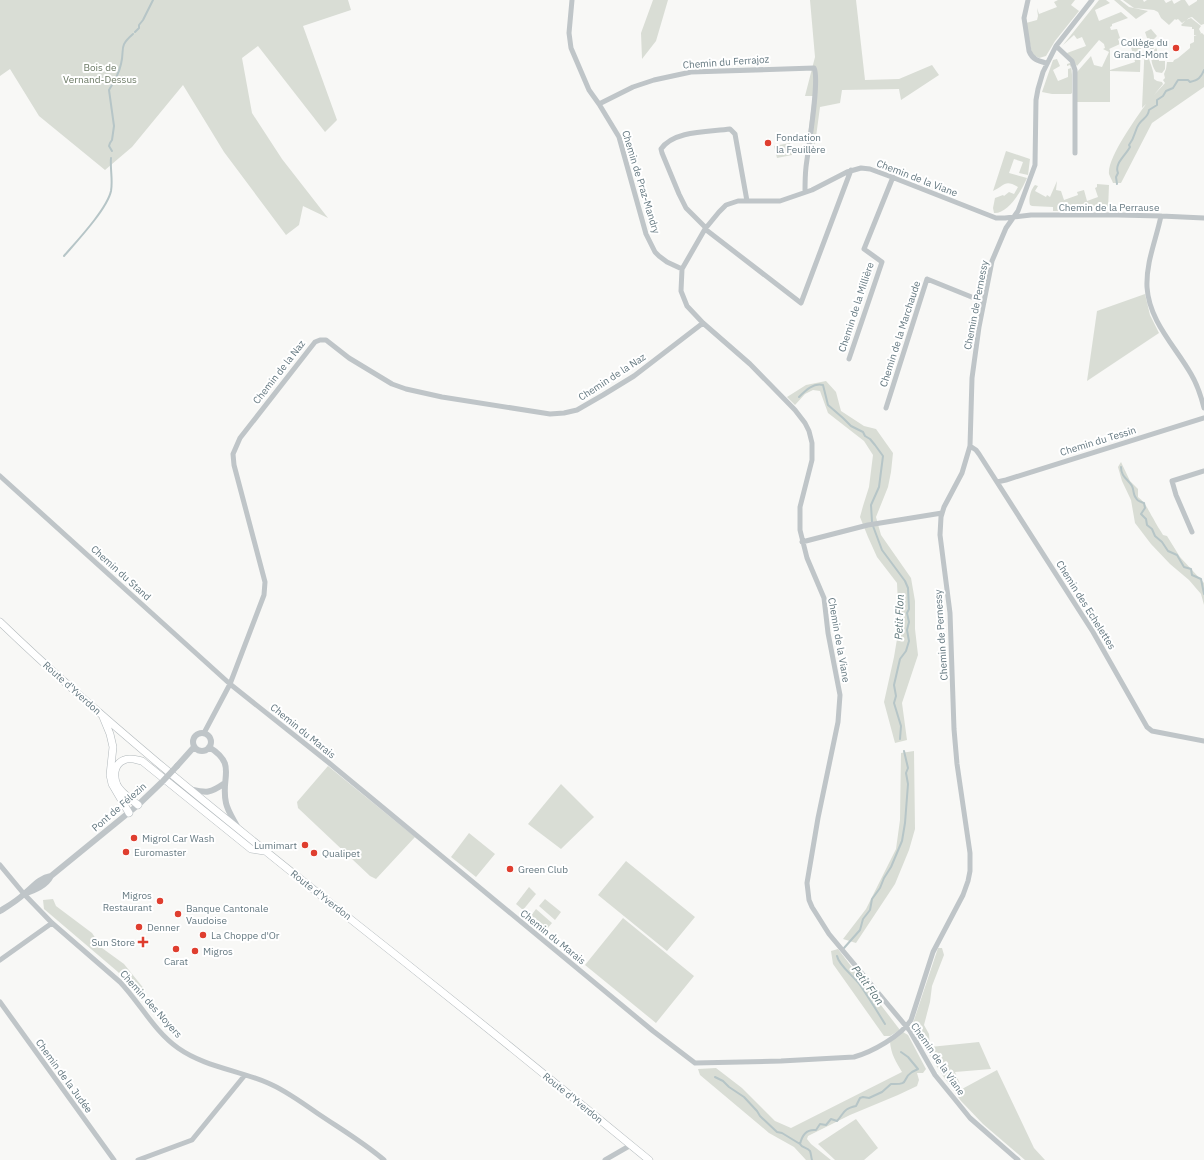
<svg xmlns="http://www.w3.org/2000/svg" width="1204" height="1160" viewBox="0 0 1204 1160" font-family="'IBM Plex Sans',sans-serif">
	<rect width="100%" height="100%" fill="#f8f8f6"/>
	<path fill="#d9ddd5" d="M0,0H348L351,10L303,26L337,120L325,132L258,46L242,58L252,113L282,159L328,218L303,206L299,225L286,235L224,152L183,85L132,147L105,170L39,116L10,69L0,76Z
		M653,0H668L656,41L642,59L641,33Z
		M810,0H856L865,80L899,79L932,65L939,75L901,100L899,89L842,90L840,103L820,107L814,152L806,151L813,96H805L815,57Z
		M1058,0H1075L1071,5L1079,11L1055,41L1046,56L1039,58L1032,54L1026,23L1037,20L1038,16L1037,8L1039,14L1057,7L1054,2Z
		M1099,0H1106L1110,3L1095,10L1099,21L1121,12L1128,18L1112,24V26L1110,27L1111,30L1117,29L1120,38L1118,39L1120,44L1109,49L1110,50V70L1135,62L1131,47L1141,43L1140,72L1110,71V102H1077V72L1091,56L1094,65L1102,67L1109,52L1103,49L1105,48L1104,44L1099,40L1077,66L1067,53L1086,46L1082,37L1077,39L1074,35L1062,46L1063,45Z
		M1114,0H1120L1129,7L1148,11L1136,19Z
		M1123,0H1143L1144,2L1147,0H1164L1166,3L1172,0L1174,4L1181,0H1185L1189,6L1197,1V0H1204V24L1201,25L1192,17L1189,18L1182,23L1178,19L1176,20L1175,19L1169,25L1161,18L1158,12L1154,10L1134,8Z
		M1191,18L1201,26L1199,29L1201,33L1198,35H1194V29H1192V27L1182,26L1181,25L1186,20Z
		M1151,29L1157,36L1151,42L1152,43L1150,44L1154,48L1151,52L1150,57L1147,52C1149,61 1154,70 1154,79L1157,81L1162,82L1163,84L1154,95L1165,83L1163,80L1165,78L1164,74L1166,69L1167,62H1173L1174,60L1178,58L1190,48V44L1194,42V36L1202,33L1204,35V87L1152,123L1121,183H1113C1112,180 1110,177 1109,174C1107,158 1137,117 1146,104L1142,108L1145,40L1147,47L1148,41L1145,32Z
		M1156,48L1157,49V59H1159V61H1165V69L1162,73L1156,72C1152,66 1151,60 1151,53Z
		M1057,59L1060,66L1053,70L1058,81L1068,77V69L1071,68L1070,65L1067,66V64L1070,63L1071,64L1072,75V93L1071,94H1052L1042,92L1053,60Z
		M790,143L792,155L777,158L774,146Z
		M1006,151L1030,159L1028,175L1019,173L1023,162L1014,159L1009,173L1027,178C1022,190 1008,214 994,213L993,208L995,198L1003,195L1004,196L1009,192L1014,194L1018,187C1004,179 1005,186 993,191Z
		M1057,181L1056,190L1061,191L1064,200L1078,195L1077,192L1084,190L1087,201L1098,197L1095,188L1097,187V184L1109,185L1108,210L1053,211V207L1032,206L1030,205C1028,199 1031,189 1035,185L1038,186L1035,191L1046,197L1047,195L1050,197Z
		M1145,294L1150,315L1159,333L1087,381L1097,311Z
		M826,381L836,392L841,411L864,426L876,429L893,453L891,472L888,487L876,517L881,535L911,578L915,601V629L918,655L902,703L907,740L895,743L884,702L894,657L899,627L897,583L877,557L868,537L860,517L863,506L869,487L873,455L864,441L828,413L820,391L813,390L805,394L795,405L787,397L806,385Z
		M1121,462L1130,481L1138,489V497C1146,503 1148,510 1153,518C1156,524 1160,530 1163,535L1167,536L1180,557L1204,583V605L1201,594L1189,580L1170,564L1151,544L1135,523L1131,500L1122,481L1118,467Z
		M914,751L915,829L909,850L895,884L856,943L843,939L866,909L896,849L900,820L901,753Z
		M328,766L415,837L376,879L370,876L298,808L297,802Z
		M561,784L594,817L561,849L528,824Z
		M469,833L495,854L476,877L451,857Z
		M626,861L695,917L667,951L598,895Z
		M529,887L536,894L523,910L516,904Z
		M53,899L56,906L92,933L102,948L124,964L145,990L137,994L118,972L44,909L43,900Z
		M545,899L561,912L555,920L539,906Z
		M536,909L552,923L546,930L530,917Z
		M623,918L694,976L656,1023L585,965Z
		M938,948H942L944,955L932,986L930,1002L924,1025L929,1034L930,1047L979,1042L991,1069L955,1072L962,1089L997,1070L1034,1148L1045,1160H1025L983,1124L961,1101L943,1076L915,1032L913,1023Z
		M838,949L900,1030L890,1036H884L833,964L831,951Z
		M903,1032L908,1035L926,1069L923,1073H917L919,1080L917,1086L898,1095L850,1115L808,1136L807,1139L811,1144L831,1160H806L794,1147L769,1133L700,1075L698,1069L716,1068L742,1088L775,1121L791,1128L902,1072C896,1062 891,1054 890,1042Z
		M856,1119L878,1148L864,1160H835L818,1144Z"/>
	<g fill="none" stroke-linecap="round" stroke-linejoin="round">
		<path stroke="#b6c5c7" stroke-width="2" d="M135,32L139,28V25L143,20L153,0
			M112,151L109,146L110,143L112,140L114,126L109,90C114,82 119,74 121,64C125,48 118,47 133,34
			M1117,184L1116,177L1118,173C1114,164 1125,156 1130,147L1129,145C1136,136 1134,131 1139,124C1143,118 1148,118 1149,110L1157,105V100L1163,96L1166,91L1173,88L1178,80H1188L1190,82C1198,80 1201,78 1204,70
			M64,256C77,241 107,209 111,191C113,180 110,169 111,158
			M799,397C805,391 814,382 823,385L828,405L843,418L851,426L863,432L865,436L870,439L875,445L883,456L879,487L871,505L872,522
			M1121,467C1121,477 1128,479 1132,486C1134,490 1133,495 1136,498C1137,501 1141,502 1144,503L1145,508L1141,514L1146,519L1147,525L1152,529L1155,536L1162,542L1168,551L1177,555L1184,567L1191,569L1192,575L1201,579L1204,594
			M873,526L882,550L905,581L908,588L909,609L907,613L909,622L907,630L909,641L906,651L900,659L894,685L896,696L894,703L901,726L900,739
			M844,948L860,930L863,919L870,910L872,899L880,888L884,878L891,867L902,841L905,823L908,784L906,773L908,768L904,751
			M837,956C839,966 854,976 860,985C869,998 877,1011 885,1024
			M715,1077L723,1081L729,1087L744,1097L757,1111L760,1116L777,1132L782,1133L800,1144
			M812,1160C811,1157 811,1153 810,1151C807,1147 802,1148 800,1144C802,1135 807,1129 816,1130L820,1124L826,1125L831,1119L837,1121C845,1112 843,1109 856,1106L860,1098L863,1097L869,1098L882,1092L891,1084C911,1085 901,1079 912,1072C914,1071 916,1070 918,1069L908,1057L901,1052"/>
		<defs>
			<path id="secondary" d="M0,622C107,725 223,817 339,910C443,992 547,1076 649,1160
				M103,717L110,734L113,747L110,775L112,784L129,813
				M138,805C131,799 121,793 117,785C113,776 114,764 124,760C129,757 137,760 142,761L251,849L264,851"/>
		</defs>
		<use href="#secondary" stroke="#b2b9bc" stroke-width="8"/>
		<path stroke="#bfc5c8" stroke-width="5" d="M572,0L569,33L571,48L589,90L599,104L619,137L646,234L655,252L659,256L667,262L682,269
			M1028,0L1024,18L1029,51C1032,59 1038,61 1046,63
			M1056,46L1072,61L1075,70V153
			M599,104L633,87L654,80L691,72L814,68C820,79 808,150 806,167C805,176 805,184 805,192
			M1161,216C1156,240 1146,262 1147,287C1149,321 1175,346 1191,374C1197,384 1201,396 1204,408
			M706,228L686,208L679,194L662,153L661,149C674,130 710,132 730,129L735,134L747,201
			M705,229L801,303L851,170
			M849,359L882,262L864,249L893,177
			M886,408L927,279L984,302
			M970,446L976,450L979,454L1093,632L1147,727L1152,731L1204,741
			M0,476L230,684L328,762L653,1031L695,1063L781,1061L854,1057C872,1052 901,1036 911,1020L933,952L963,895L968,881L970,871V853L957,764L954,729L950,613L940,535L941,517L944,507L962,473L970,446L972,378L979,327L992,261L1006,228L1018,211L1035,165L1036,100L1038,89L1043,72L1056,46L1092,0
			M997,482L1006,480L1204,418
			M1192,532L1176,495L1172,481L1204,471
			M802,542L868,525L942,513
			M204,733L230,684L264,595L265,582L234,465L233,454L240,438L315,342L320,340H326L349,358L392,384L406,389L442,397L550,414L564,413L577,410L603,395L634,376L703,323
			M0,865L24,894L52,923L120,982C140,1003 154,1031 178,1048C205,1067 238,1070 268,1083C285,1090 301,1102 317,1113C339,1128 363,1142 384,1160
			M0,960L52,923
			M0,1002L114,1160
			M138,1160L192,1140L245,1075
			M605,1160L631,1145
			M1018,1160L970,1118L953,1097L935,1075L910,1031L829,934L812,907L809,900L807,883L818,818L838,722L840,695L828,633L824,598L807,558L800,530V507L812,460V443L809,431L805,423L795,410L750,364L703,323L687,306L681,291L682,269L705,229L719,212L726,205L738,201H780L812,190L847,172L861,168L870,169L889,176L996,218H1005L1031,215H1118L1161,216L1204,218"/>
		<path stroke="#bfc5c8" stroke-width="6" d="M193 742a9 9 0 1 1 18 0a9 9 0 1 1-18 0Z
			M209,747C238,765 220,777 226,803C228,812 234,820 238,828
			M177,766L194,747
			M189,789C207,793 209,794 225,783
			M24,894C35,890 46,886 51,876L138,805L163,781
			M0,911C8,906 17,901 24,894C33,887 39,878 51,876"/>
		<use href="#secondary" stroke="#fff" stroke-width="7"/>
		<path stroke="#bfc5c8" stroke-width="6" d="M163,781L177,766"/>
	</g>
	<g fill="#df3e2f" stroke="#fff" stroke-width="1.5">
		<circle cx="1176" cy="48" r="4"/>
		<circle cx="768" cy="143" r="4"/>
		<circle cx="134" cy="838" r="4"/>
		<circle cx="305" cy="845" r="4"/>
		<circle cx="126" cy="852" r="4"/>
		<circle cx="314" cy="853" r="4"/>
		<circle cx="510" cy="869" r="4"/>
		<circle cx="160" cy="901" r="4"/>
		<circle cx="178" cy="914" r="4"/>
		<circle cx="139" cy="927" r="4"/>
		<circle cx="203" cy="935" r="4"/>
		<path d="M141 936h4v4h4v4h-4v4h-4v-4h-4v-4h4z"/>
		<circle cx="176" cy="949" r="4"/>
		<circle cx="195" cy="951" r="4"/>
	</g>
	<g text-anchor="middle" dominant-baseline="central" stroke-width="4" stroke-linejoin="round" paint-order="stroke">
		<g font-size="10" fill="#647880" stroke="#fff" text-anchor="start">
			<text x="1168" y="42" text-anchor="end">Collège du<tspan x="1168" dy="12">Grand-Mont</tspan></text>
			<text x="776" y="137">Fondation<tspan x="776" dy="12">la Feuillère</tspan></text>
			<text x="142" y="838">Migrol Car Wash</text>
			<text x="297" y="845" text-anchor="end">Lumimart</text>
			<text x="134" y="852">Euromaster</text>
			<text x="322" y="853">Qualipet</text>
			<text x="518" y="869">Green Club</text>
			<text x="152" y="895" text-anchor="end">Migros<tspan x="152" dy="12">Restaurant</tspan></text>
			<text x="186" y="908">Banque Cantonale<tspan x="186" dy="12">Vaudoise</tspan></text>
			<text x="147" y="927">Denner</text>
			<text x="211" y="935">La Choppe d'Or</text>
			<text x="135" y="942" text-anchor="end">Sun Store</text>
			<text x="203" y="951">Migros</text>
			<text x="176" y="961" text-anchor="middle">Carat</text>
		</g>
		<g font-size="10" fill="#647880" stroke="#fff">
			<text transform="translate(726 62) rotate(-4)">Chemin du Ferrajoz</text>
			<text transform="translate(917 178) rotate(21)">Chemin de la Viane</text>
			<text transform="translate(641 182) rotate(73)">Chemin de Praz-Mandry</text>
			<text x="1109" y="207">Chemin de la Perrause</text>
			<text transform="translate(976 305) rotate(-79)">Chemin de Pernessy</text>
			<text transform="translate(856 307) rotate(-72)">Chemin de la Millière</text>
			<text transform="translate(900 334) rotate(-72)">Chemin de la Marchaude</text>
			<text transform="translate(279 372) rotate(-52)">Chemin de la Naz</text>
			<text transform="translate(612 377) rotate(-33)">Chemin de la Naz</text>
			<text transform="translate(1098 441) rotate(-17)">Chemin du Tessin</text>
			<text transform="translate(121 573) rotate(42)">Chemin du Stand</text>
			<text transform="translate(1086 605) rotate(58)">Chemin des Echelettes</text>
			<text transform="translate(941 635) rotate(-94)">Chemin de Pernessy</text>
			<text transform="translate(839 640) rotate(80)">Chemin de la Viane</text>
			<text transform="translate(72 688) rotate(42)">Route d'Yverdon</text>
			<text transform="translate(303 731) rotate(39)">Chemin du Marais</text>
			<text transform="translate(119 807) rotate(-41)">Pont de Félezin</text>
			<text transform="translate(321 895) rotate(38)">Route d'Yverdon</text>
			<text transform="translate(553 937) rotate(39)">Chemin du Marais</text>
			<text transform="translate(151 1004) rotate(48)">Chemin des Noyers</text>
			<text transform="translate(938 1059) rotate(55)">Chemin de la Viane</text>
			<text transform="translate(64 1076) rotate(54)">Chemin de la Judée</text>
			<text transform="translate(573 1098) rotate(39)">Route d'Yverdon</text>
		</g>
		<g font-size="10" fill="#6a7863" stroke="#fff">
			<text x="100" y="67">Bois de<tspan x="100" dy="12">Vernand-Dessus</tspan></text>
		</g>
		<g font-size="11" font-style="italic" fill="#5f777a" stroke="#fff">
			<text transform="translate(899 617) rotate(-88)">Petit Flon</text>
			<text transform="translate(868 985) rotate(54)">Petit Flon</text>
		</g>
	</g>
</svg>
